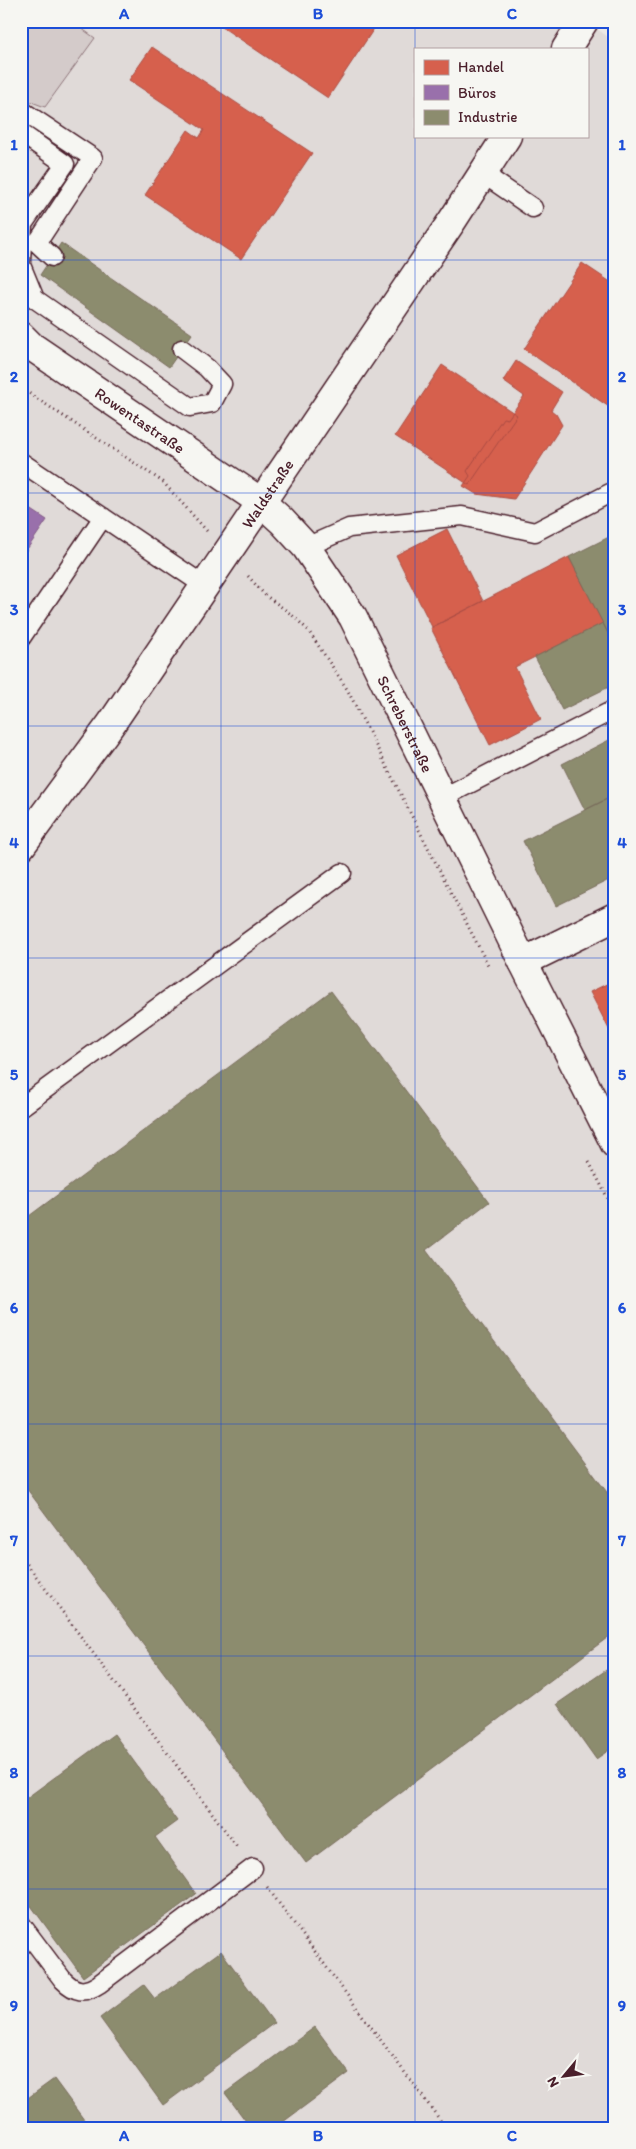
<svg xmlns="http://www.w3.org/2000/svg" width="636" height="2149" viewBox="0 0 636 2149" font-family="Itim,sans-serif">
	<rect width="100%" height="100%" fill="#ece9e6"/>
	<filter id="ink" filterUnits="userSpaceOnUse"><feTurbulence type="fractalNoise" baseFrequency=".02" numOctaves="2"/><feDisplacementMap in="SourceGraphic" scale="10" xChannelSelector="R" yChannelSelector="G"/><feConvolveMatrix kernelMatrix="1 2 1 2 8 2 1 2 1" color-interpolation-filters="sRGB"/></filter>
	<g filter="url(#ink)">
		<path fill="#e0dad8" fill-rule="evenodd" d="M21,21H586L615,42V2128H21ZM415,49H587V136H415Z"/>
		<path fill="#d4cbca" stroke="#8f757a" d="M21,21H71L95,38L45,107L21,98Z"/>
		<path fill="#d6604d" stroke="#ac4c43" d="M213,21H379L328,98Z
			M152,47L312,153L241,259L145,195L188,130L199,138L204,130L129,80Z
			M582,263L615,285V411L524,349Z
			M516,361L562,392L551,410L556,414L562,425L514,499L476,494L463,486L470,476L467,471L503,418L508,419L524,396L503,381Z
			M442,365L517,415L469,485L395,436Z
			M447,529L483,601L432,627L396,555Z
			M569,557L603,623L515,667L541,719L490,745L431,628Z
			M615,980V1041L590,992Z"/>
		<path fill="#9970ab" stroke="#815885" d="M21,503L47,520L21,558Z"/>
		<path fill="#8c8c6e" stroke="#786b5a" d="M61,243L192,334L169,367L40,275Z
			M615,534V647L569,557Z
			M603,623L615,647V684L562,710L535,657Z
			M615,737V795L585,810L562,764Z
			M615,795V877L556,906L523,841Z
			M331,991L489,1202L426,1250L615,1503V1632L306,1863L21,1481V1222Z
			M615,1664V1746L596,1759L557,1704Z
			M114,1734L177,1821L155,1837L196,1894L83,1977L21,1892V1802Z
			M221,1951L274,2023L163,2105L100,2018L144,1985L155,1999Z
			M315,2027L349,2073L275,2128H251L225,2093Z
			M54,2079L90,2128H21V2103Z"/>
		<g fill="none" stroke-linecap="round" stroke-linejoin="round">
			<defs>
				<path id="lane" d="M21,110L93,158L37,243L52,257
					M21,133L65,164L23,224L21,262
					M482,173L533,208
					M21,265L35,299L190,407L212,403L222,384L207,368L182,349
					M21,462L205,586
					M306,547L349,528L462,516L535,532L610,493L615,495
					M21,638L103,517
					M442,798L615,709
					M21,1107L342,873
					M21,1924L63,1980C75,1992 84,1994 99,1984L253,1868"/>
				<g id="street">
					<path id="s1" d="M21,336L31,346L261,502L282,521L306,547L353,617L523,962L615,1144"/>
					<path d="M523,962L615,917"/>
				</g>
				<g id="secondary">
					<path d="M566,49L584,21"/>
					<path id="s2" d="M21,846L111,724L452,221L507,136"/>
				</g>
			</defs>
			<use href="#lane" stroke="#4a1f2b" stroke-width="21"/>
			<use href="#street" stroke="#4a1f2b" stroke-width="31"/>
			<use href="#secondary" stroke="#4a1f2b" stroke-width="31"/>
			<path stroke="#4a1f2b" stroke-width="3" stroke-dasharray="1 4" stroke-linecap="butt" d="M21,388L163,482L207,531
				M248,576L265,595L291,614L308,630L347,689L489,967
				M589,1162L615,1212
				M21,1556L238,1848
				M267,1887L446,2128"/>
			<use href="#lane" stroke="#f6f6f2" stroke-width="18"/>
			<use href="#street" stroke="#f6f6f2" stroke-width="28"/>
			<use href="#secondary" stroke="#f6f6f2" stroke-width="28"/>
		</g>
	</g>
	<path fill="none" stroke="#1d4ed8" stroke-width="1" stroke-opacity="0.55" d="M221,21V2128M415,21V49M415,136V2128M21,260H615M21,493H615M21,726H615M21,958H615M21,1191H615M21,1424H615M21,1656H615M21,1889H615"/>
	<g text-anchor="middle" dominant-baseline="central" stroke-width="5" stroke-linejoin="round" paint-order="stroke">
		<g font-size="16" fill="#4a1f2b" stroke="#f6f6f2">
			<text stroke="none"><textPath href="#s1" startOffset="146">Rowentastraße</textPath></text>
			<text stroke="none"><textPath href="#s2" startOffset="430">Waldstraße</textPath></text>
			<text stroke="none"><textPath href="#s1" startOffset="559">Schreberstraße</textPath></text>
		</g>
	</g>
	<rect width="636" height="2149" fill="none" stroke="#f6f6f2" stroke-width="55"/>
	<rect x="414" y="48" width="175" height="90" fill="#f6f6f2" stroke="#b1a0a2"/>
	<rect x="424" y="60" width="25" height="15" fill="#d6604d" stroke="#b1a0a2"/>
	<text x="458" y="72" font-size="15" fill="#4a1f2b">Handel</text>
	<rect x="424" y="85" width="25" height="15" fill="#9970ab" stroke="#b1a0a2"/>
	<text x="458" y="98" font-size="15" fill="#4a1f2b">Büros</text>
	<rect x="424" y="110" width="25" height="15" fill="#8c8c6e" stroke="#b1a0a2"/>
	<text x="458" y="122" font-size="15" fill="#4a1f2b">Industrie</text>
	<g transform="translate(564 2076) rotate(241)" stroke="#f6f6f2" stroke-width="4" paint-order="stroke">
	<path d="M0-4L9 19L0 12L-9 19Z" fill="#4a1f2b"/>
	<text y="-8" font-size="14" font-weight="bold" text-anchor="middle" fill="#4a1f2b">N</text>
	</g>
	<rect x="28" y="28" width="580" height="2094" fill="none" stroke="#1d4ed8" stroke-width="2"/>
	<g font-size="16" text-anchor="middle" font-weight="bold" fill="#1d4ed8">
		<text x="124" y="19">A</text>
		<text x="318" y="19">B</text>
		<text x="512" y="19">C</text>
		<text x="14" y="150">1</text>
		<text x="622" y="150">1</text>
		<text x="14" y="382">2</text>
		<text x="622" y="382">2</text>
		<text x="14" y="615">3</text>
		<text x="622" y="615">3</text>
		<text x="14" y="848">4</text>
		<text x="622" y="848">4</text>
		<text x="14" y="1080">5</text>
		<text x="622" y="1080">5</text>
		<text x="14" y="1313">6</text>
		<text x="622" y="1313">6</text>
		<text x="14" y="1546">7</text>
		<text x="622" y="1546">7</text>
		<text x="14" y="1778">8</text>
		<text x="622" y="1778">8</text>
		<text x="14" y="2011">9</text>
		<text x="622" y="2011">9</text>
		<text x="124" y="2141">A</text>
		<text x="318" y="2141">B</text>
		<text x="512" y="2141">C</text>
	</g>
</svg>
